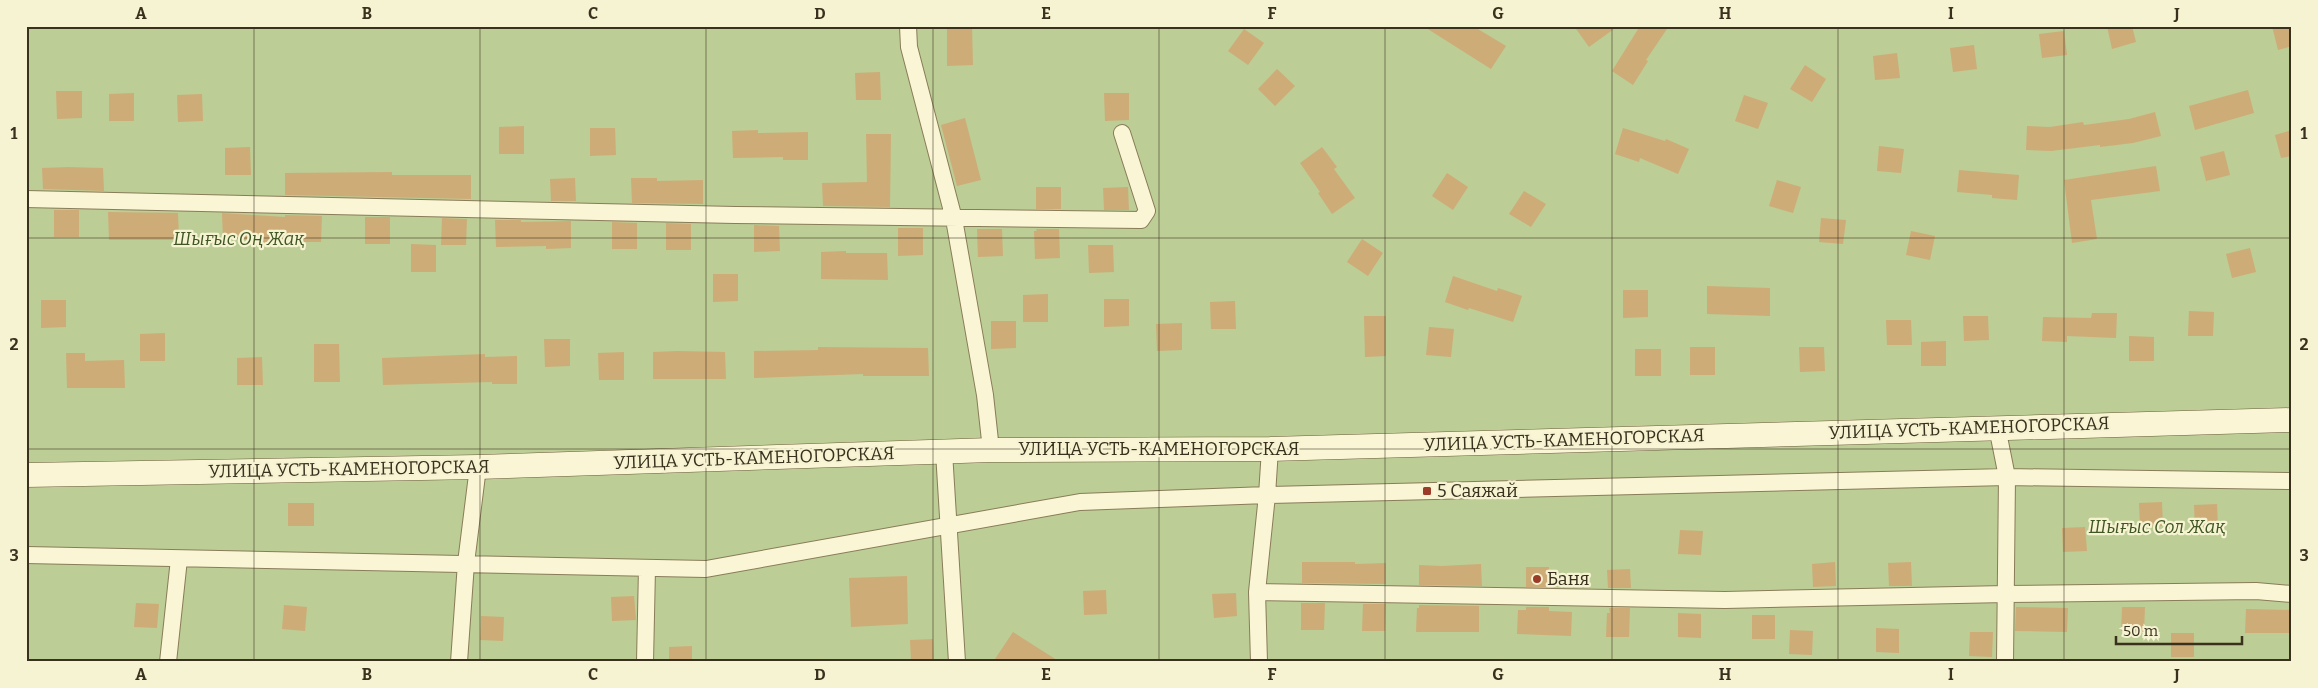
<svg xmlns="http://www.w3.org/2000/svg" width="2318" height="688" viewBox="0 0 2318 688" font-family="Bitter,serif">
	<rect width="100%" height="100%" fill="#efeac2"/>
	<path fill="#bccd95" d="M26,26H2292V662H26Z"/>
	<path fill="#ceac77" d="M947,26H972L973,65L947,66Z
		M1423,26H1473L1506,46L1491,69Z
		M1574,26H1618L1589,47Z
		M1640,26H1669L1646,60L1648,61L1633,85L1612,71Z
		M2107,26H2132L2136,42L2112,49Z
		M2272,26H2292V46L2278,50Z
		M1244,29L1264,43L1248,65L1228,51Z
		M2064,31L2067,55L2042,58L2039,34Z
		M1974,45L1977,69L1953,72L1950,48Z
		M1897,53L1900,78L1875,80L1873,56Z
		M1805,65L1826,79L1812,102L1790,89Z
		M1277,69L1295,86L1275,106L1258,89Z
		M880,72L881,100H856L855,73Z
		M2248,90L2254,113L2195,130L2189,106Z
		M56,91H82V118L57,119Z
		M134,93V121H109V94Z
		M1104,93H1129V120L1105,121Z
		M202,94L203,121L178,122L177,95Z
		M1744,95L1768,103L1758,129L1735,121Z
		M2155,112L2161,136L2133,143L2100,147V145L2051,151L2026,150L2027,126L2050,127L2083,122L2084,125L2129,119Z
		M965,118L981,180L957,186L941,125Z
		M524,126V154H499V127Z
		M590,128H615L616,155L590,156Z
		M1623,128L1665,141L1666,139L1689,149L1678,174L1640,158L1639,162L1615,154Z
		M758,130V133L808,132V160H783V157L733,158L732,131Z
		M2292,130V156L2281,158L2275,135Z
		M866,134H891L890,207L823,206L822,183L867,182Z
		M1879,146L1904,149L1901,173L1877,171Z
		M250,147L251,175H225V148Z
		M1322,147L1337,167L1334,169L1355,198L1332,214L1318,193L1320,192L1300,163Z
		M2224,151L2230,175L2206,181L2200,157Z
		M2156,166L2160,191L2091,200L2097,239L2072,243L2064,180Z
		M68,167L103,168L104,191L43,189L42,168Z
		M1959,170L2019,175L2017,200L1992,198V195L1957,192Z
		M392,172V175H471V199L285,195V173Z
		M1447,173L1468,187L1453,210L1432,196Z
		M575,178L576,201H551L550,179Z
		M631,178H657V181L703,180V204L632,203Z
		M1777,180L1801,187L1793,213L1769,206Z
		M1036,187H1061V209H1036Z
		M1128,187L1129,210H1104L1103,188Z
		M1524,191L1546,204L1531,227L1509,214Z
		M54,210H79V237H54Z
		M108,212L178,213L179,240H109Z
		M222,213L285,217V215L322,216L321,242H287V244L262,243V240H223Z
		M365,217H390V244H365Z
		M442,218L467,219L466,245H441Z
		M1821,218L1846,220L1843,244L1819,242Z
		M495,220H521V222L571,221V248L546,249V246L496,247Z
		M612,222L637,223V249H612Z
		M666,223L691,224V250H666Z
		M754,225L779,226L780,251L754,252Z
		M898,228H923V255L898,256Z
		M977,229H1002L1003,256L978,257Z
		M1036,229H1059L1060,258L1035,259L1034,231H1037Z
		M1911,231L1935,236L1930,260L1906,255Z
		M1362,239L1383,253L1368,276L1347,262Z
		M411,244L436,245V272H411Z
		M1088,245H1113L1114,272L1089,273Z
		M2250,248L2256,272L2232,278L2226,254Z
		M846,251V253H887L888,280L821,279V252Z
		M713,274H738V301L713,302Z
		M1453,276L1497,291L1498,288L1522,296L1513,322L1469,308L1468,310L1445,302Z
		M1707,286L1770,288V316L1707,314Z
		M1623,290H1648V317L1623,318Z
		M1048,294V322H1023V295Z
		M1104,299H1129V326L1104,327Z
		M41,300H66V327L41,328Z
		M1235,301L1236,329H1211L1210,302Z
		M2189,311L2214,312L2213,336H2188Z
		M2092,313H2117L2116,338L2067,336V342L2042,341L2043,317L2091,318Z
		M1364,316H1386V356L1365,357Z
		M1963,316H1988L1989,340L1964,341Z
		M1886,320H1911L1912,345H1887Z
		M991,321H1016V348L991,349Z
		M1182,323V350L1157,351L1156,324Z
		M1429,327L1454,329L1451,357L1426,355Z
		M165,333V361H140V334Z
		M2129,336L2154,337V361H2129Z
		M544,339H570V366L545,367Z
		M1946,341V366H1921V342Z
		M314,344H339L340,382H314Z
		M818,347L928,348L929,376H863V374L754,378V351L818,350Z
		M1690,347H1715V375H1690Z
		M1799,347H1824L1825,371L1800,372Z
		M1635,349H1661V376H1635Z
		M678,351L725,352L726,379H653V352Z
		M624,352V380H599L598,353Z
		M66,353H85V361L124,360L125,388H67Z
		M485,354V357L517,356V384H492V382L383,385L382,358Z
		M262,357L263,385H237V358Z
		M2162,502L2163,526L2140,527L2139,503Z
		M288,503H314V526H288Z
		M2217,504L2218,528L2195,529L2194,505Z
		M2085,527L2087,551L2063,552L2062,528Z
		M1680,530L1703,531L1701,555L1678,554Z
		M1302,562H1355V564L1386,563V584L1302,583Z
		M1835,562L1836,586L1813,587L1812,564Z
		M1911,562L1912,586H1889L1888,563Z
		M1481,564L1482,586L1419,585V565L1442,566Z
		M1526,567H1549V587H1526Z
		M1630,569L1631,588H1608L1607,570Z
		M907,576L908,624L851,627L849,578Z
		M1106,590L1107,614L1084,615L1083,591Z
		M1236,593L1237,616L1214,618L1212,594Z
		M634,596L636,620L612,621L611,597Z
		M136,603L159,604L157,628L134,627Z
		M1301,603H1325L1324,630H1301Z
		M1363,604H1386L1385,631H1362Z
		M284,605L307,607L305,631L282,629Z
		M1419,605L1479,606V632H1416L1417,608H1419Z
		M1526,607H1549V611L1572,612L1571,636L1517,634L1518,610H1526Z
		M2016,607L2068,608L2067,632L2015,631Z
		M2122,607H2145L2144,631H2121Z
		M1609,608H1630L1629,637H1606L1607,613H1610Z
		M2246,609L2292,610V633H2245Z
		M1678,613L1701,614V638L1678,637Z
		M1752,615H1775V639H1752Z
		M481,616L504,617L503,641L480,640Z
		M1876,628L1899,629V653L1876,652Z
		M1790,630L1813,631L1812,655L1789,654Z
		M1013,632L1060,662H993Z
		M1970,632H1993L1992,657L1969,656Z
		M2171,633H2194V657H2171Z
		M933,639L934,662H911L910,640Z
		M692,646V662H669V647Z"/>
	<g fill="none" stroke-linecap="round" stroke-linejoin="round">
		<defs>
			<path id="street" d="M908,26L909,47L954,219L985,395L991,450
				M26,199L735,215L1141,220L1147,211L1122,133
				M1997,427L2007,477L2005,662
				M944,452L957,662
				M26,555L706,569L1080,502L1267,495L2007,477L2292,481
				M1257,592L1725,600L2006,594L2256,591L2292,594
				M168,662L179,559
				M459,662L466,563L478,467
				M645,662L647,568
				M1259,662L1257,592L1267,495L1270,449"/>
			<path id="secondary" d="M26,475L478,467L991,450L1270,449L2292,420"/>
		</defs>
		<use href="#street" stroke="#897c59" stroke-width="18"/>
		<use href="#secondary" stroke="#6b5c3c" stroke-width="25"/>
		<use href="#street" stroke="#faf6d5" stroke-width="16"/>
		<use href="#secondary" stroke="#faf6d5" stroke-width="24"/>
	</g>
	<path fill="none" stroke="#39301d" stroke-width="1" stroke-opacity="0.55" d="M254,26V662M480,26V662M706,26V662M933,26V662M1159,26V662M1385,26V662M1612,26V662M1838,26V662M2064,26V662M26,238H2292M26,449H2292"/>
	<g fill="#9a3c27" stroke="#f6f3d2" stroke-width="2">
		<rect x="1422" y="486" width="10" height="10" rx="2.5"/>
		<circle cx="1537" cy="579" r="5"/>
	</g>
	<g text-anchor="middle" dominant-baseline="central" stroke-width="4.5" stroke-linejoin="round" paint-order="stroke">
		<g font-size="18" font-style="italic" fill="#405623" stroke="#f6f3d2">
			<text x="239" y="239">Шығыс Оң Жақ</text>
			<text x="2157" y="527">Шығыс Сол Жақ</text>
		</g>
		<g font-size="18" fill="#39301d" stroke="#f6f3d2">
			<text transform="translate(1969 428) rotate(-2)">УЛИЦА УСТЬ-КАМЕНОГОРСКАЯ</text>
			<text transform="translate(1564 440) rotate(-2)">УЛИЦА УСТЬ-КАМЕНОГОРСКАЯ</text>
			<text x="1159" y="449">УЛИЦА УСТЬ-КАМЕНОГОРСКАЯ</text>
			<text transform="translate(754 458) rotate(-2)">УЛИЦА УСТЬ-КАМЕНОГОРСКАЯ</text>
			<text transform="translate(349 469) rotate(-1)">УЛИЦА УСТЬ-КАМЕНОГОРСКАЯ</text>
		</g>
		<g font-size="18" fill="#39301d" stroke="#f6f3d2" text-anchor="start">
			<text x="1437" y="491">5 Саяжай</text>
			<text x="1547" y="579">Баня</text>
		</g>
	</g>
	<rect width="2318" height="688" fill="none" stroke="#f6f3d2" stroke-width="55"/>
	<path d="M2116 636v8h126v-8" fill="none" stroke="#39301d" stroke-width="2.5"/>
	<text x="2123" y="636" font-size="15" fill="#39301d" stroke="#f6f3d2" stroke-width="4" paint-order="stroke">50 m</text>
	<rect x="28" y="28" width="2262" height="632" fill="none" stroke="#39301d" stroke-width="2"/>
	<g font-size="16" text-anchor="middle" font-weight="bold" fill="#39301d">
		<text x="141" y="19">A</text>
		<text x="367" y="19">B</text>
		<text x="593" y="19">C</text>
		<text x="820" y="19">D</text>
		<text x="1046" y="19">E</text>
		<text x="1272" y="19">F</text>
		<text x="1498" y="19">G</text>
		<text x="1725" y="19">H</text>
		<text x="1951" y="19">I</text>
		<text x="2177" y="19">J</text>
		<text x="14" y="139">1</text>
		<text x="2304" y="139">1</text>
		<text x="14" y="350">2</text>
		<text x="2304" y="350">2</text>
		<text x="14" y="561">3</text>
		<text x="2304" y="561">3</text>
		<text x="141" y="680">A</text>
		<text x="367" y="680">B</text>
		<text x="593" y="680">C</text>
		<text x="820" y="680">D</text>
		<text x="1046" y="680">E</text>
		<text x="1272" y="680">F</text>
		<text x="1498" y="680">G</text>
		<text x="1725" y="680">H</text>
		<text x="1951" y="680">I</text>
		<text x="2177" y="680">J</text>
	</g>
</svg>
